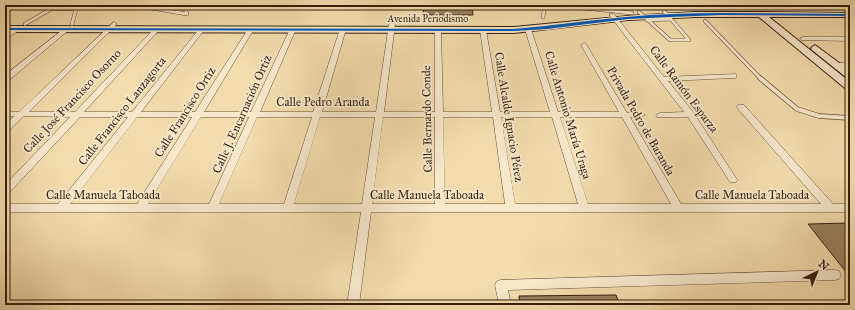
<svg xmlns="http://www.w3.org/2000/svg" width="855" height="310" viewBox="0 0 855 310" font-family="'IM FELL Great Primer',serif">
	<rect width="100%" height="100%" fill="#f2dcad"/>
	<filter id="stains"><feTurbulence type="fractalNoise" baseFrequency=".005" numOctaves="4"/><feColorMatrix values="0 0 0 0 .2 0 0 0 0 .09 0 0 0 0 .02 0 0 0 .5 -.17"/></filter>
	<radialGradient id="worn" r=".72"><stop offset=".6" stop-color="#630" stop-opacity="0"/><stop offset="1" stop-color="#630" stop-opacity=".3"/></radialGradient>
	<path fill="#97815f" stroke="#341f0b" d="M424,5H472L473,15H423Z
		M850,223V277L808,224Z
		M616,295L620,305H520L519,296Z
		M798,301L801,305H667L666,303Z
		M850,301V305H808L805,302Z"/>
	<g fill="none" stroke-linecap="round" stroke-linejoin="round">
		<defs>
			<path id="lane-far1" d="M133,5L187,14L184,5
				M554,5L632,13
				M639,12L670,40H689L664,11
				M543,17L545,5
				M647,20L671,19
				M705,21L761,79
				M25,24L51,9H76L72,24"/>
			<path id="lane" d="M760,78L797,109L819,116L850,118"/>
			<path id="street" d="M610,14H614L664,77L736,74V78H733L668,81L693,112L736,178L738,180L736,182H730L688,117H657L656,115L660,113L684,112L610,16Z
				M114,22L117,24L29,112H75L155,28H159V30L84,112H132L200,28H204V30L141,112H195L248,29L251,27L254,29L204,112H251L290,29L293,27L296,29L260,112H313L340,29L343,27L346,29L322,112H376L389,24L392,22L395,24L384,112H435V29L438,27L441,29L443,112H492L480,30L483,28L486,30L500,112H550L525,29L528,27L531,29L558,112H619L581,45L584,43L586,44L627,113H641L645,115L641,117H630L681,204H821L738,109L737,107L738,105H744L833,204H850V212H371L359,305H347L361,212H5V204H58L128,117H80L8,194L5,195V185L70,117L24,116L8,132L5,133V125L14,116H5V112H19ZM137,117H192L137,204H70ZM201,117H249L209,204H148ZM257,117H312L284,204H219ZM320,117H375L362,204H294ZM383,117H435V204H372ZM443,117H493L505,204H445ZM501,117H552L578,204H515ZM560,117H622L671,204H588Z
				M16,28L21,29L5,40V35Z
				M65,28L70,29L8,81H5V75Z
				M803,37H850V41L801,40L800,39Z
				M834,63H850V67H837L833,65Z
				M835,270L839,271L841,275L839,279L835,280L508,290L511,305H499L495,285L497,281L501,280Z"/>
			<path id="secondary" d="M761,12L850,13V17H769L850,82V90L846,89L759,17H695L628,20L514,33L5,32V26L514,27L628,16L695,12Z
				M815,45L850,71V79L847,78L812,50L811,48Z"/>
		</defs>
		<use href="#lane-far1" stroke="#644e34" stroke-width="4"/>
		<use href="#lane" stroke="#644e34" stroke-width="5.5"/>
		<use href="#street" stroke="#644e34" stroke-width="1"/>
		<use href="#secondary" stroke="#341f0b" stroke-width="2"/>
		<use href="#lane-far1" stroke="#f7e8ca" stroke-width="3"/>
		<use href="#lane" stroke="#f7e8ca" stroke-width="4"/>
		<use href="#street" fill="#f7e8ca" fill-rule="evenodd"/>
		<use href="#secondary" fill="#f7e8ca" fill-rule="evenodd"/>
		<defs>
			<path id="cycleway" d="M721,13L850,14V16L721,15L670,17L628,19L547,29L514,31L5,30V28L514,29C552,26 589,20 626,17C658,14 690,13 721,13Z"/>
		</defs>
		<use href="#cycleway" stroke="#f7e8ca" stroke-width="2"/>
		<use href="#cycleway" fill="#0057b8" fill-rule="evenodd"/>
	</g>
	<g text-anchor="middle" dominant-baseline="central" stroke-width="3.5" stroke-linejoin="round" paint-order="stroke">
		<g font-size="10" fill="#341f0b" stroke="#f7e8ca">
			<text x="428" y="19">Avenida Periodismo</text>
		</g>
		<g font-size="12" fill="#341f0b" stroke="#f7e8ca">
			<text transform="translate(684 89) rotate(53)">Calle Ramón Esparza</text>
			<text transform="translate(72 101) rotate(-47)">Calle José Francisco Osorno</text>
			<text x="323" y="102">Calle Pedro Aranda</text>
			<text transform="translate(122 111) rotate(-52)">Calle Francisco Lanzagorta</text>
			<text transform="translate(185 112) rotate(-58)">Calle Francisco Ortiz</text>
			<text transform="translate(242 114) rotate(-66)">Calle J. Encarnación Ortiz</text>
			<text transform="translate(568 115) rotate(73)">Calle Antonio María Uraga</text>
			<text transform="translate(509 117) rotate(81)">Calle Alcalde Ignacio Pérez</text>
			<text transform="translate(427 119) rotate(-91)">Calle Bernardo Conde</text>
			<text transform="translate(641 121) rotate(60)">Privada Pedro de Baranda</text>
			<text x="103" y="195">Calle Manuela Taboada</text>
			<text x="427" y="195">Calle Manuela Taboada</text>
			<text x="752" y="195">Calle Manuela Taboada</text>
		</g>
	</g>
	<rect width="855" height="310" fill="none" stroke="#f2dcad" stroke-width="20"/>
	<rect x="6" y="6" width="843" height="298" fill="none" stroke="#341f0b" stroke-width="2"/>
	<rect x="10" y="10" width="835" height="290" fill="none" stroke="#341f0b"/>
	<g transform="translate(817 272) rotate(43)" stroke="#f7e8ca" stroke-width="3" paint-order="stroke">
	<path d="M0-3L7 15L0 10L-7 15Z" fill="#341f0b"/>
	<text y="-6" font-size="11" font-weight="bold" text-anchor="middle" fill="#341f0b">N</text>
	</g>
	<rect width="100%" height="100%" filter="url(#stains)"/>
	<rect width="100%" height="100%" fill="url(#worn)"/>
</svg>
